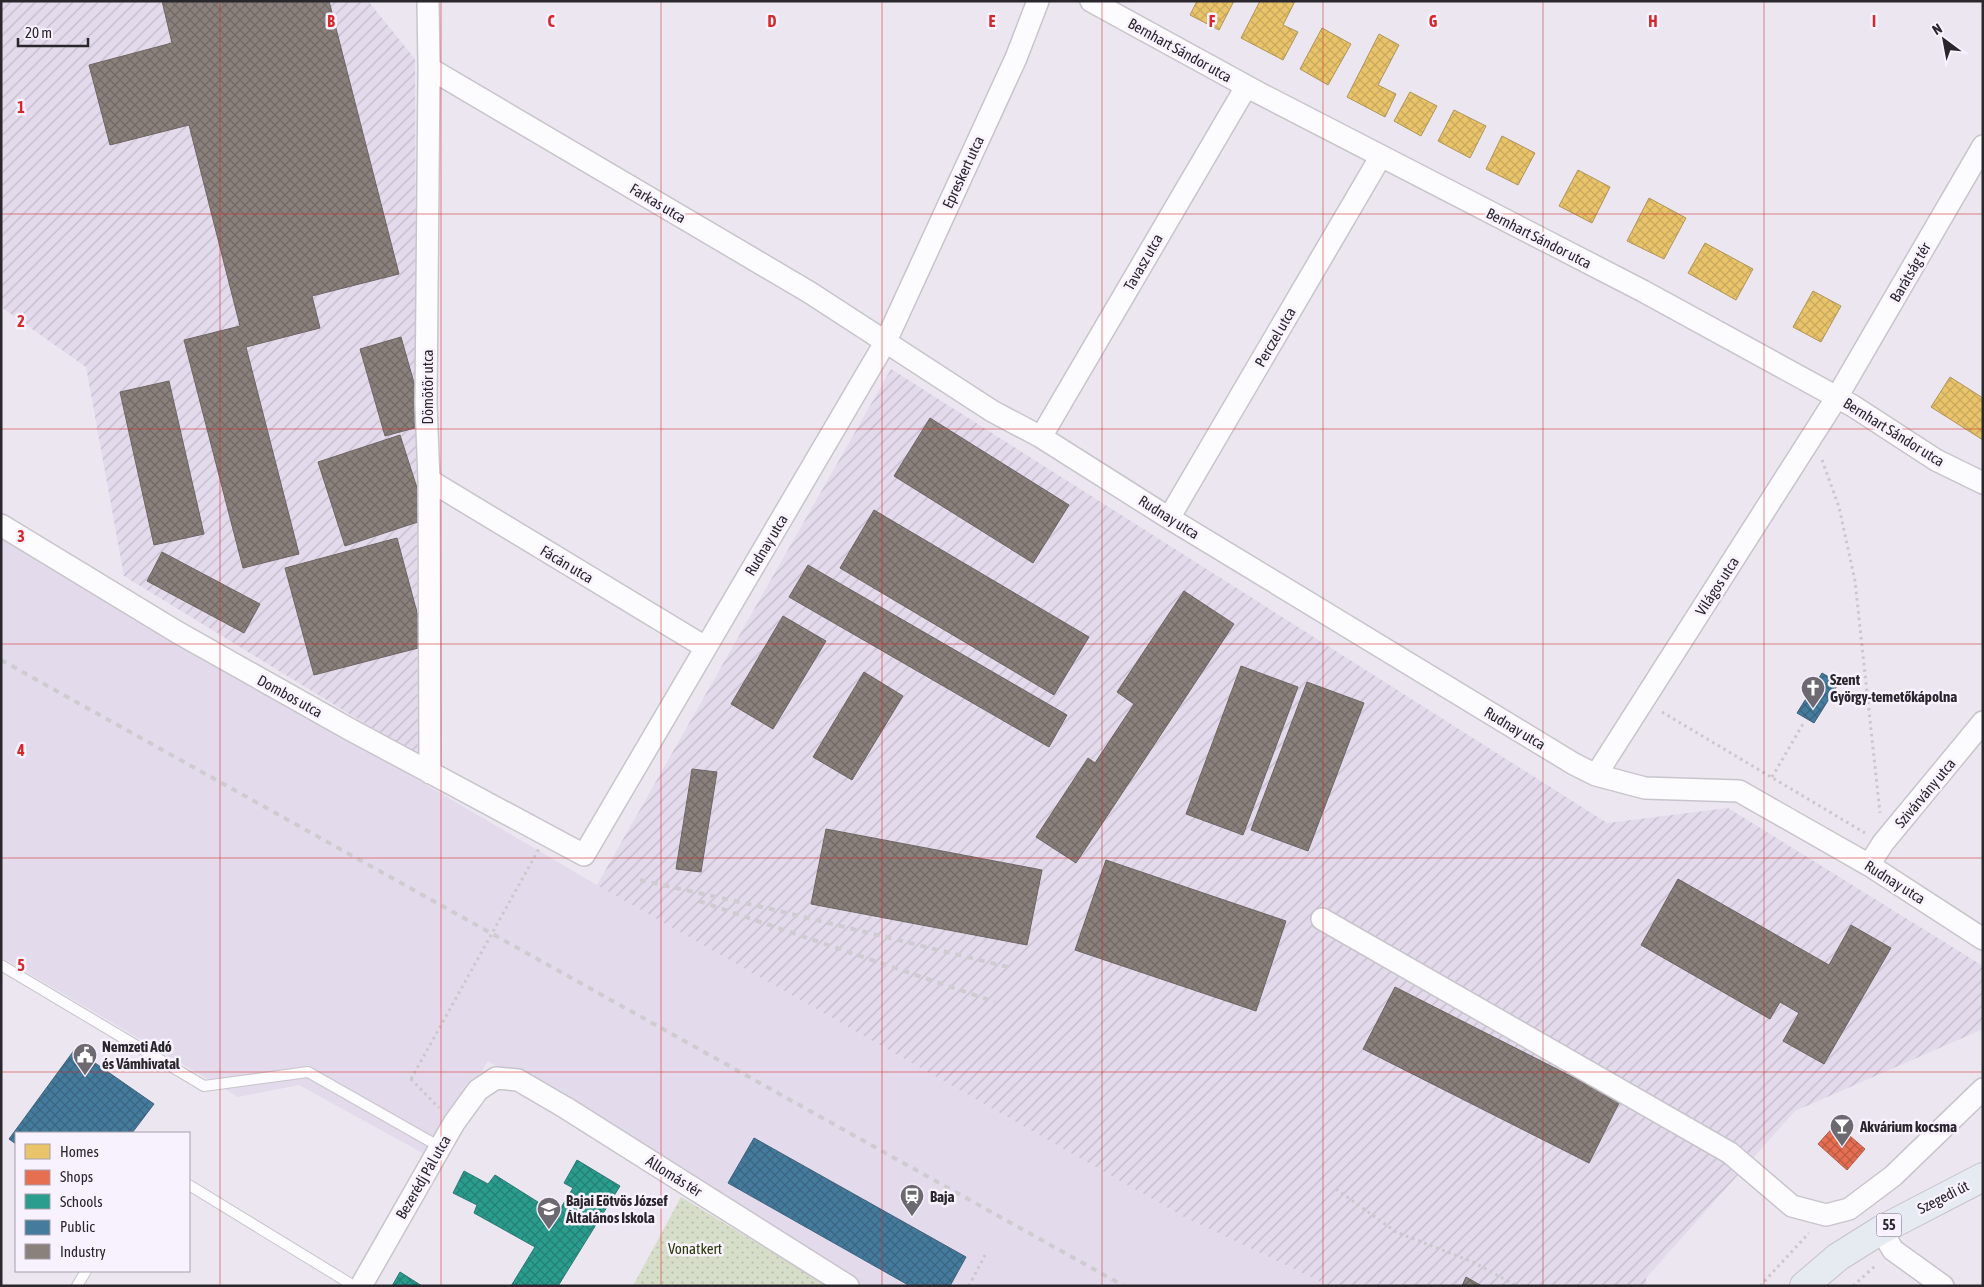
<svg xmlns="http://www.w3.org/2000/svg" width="1984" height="1287" viewBox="0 0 1984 1287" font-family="'Asap Condensed',sans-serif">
	<defs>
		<pattern id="industrial-furrows" width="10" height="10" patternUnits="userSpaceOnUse" patternTransform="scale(1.25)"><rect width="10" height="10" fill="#e3daeb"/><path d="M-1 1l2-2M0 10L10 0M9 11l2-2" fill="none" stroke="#c3bbca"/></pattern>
		<pattern id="park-dots" width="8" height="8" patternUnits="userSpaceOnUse" patternTransform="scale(1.25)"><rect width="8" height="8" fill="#d6ddc8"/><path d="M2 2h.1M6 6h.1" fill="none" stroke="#b8beac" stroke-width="1.8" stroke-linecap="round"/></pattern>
		<pattern id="homes-cross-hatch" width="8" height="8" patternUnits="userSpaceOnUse" patternTransform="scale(1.25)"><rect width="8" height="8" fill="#e9c46a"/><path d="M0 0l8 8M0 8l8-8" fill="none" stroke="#c8a85c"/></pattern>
		<pattern id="shops-cross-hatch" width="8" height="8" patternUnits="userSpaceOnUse" patternTransform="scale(1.25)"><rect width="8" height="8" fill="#e76f51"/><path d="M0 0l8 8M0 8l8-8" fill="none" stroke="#bb5b43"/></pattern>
		<pattern id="schools-cross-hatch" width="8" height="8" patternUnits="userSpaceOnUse" patternTransform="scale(1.25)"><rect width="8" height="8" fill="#2a9d8f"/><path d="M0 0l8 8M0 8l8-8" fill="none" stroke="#248075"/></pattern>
		<pattern id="public-cross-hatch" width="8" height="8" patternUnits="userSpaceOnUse" patternTransform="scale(1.25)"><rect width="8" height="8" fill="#457b9d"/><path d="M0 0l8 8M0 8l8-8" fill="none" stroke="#3a6580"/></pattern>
		<pattern id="industry-cross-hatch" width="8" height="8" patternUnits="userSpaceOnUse" patternTransform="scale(1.25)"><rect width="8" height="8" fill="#8a817c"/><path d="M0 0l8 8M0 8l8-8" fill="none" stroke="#716966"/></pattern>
	</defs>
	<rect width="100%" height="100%" fill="#ebe6f0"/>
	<path fill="#e3daeb" d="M1,538L108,603L423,783L597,885L1184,1217L1330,1286H860L488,1061L428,1156L299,1085L238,1097L1,957Z"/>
	<path fill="url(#industrial-furrows)" d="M1,1H368L415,59L418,756L124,576L86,367L1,307Z
		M891,369L1607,823L1728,808L1983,966V1029L1795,1111L1646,1278V1286H1330L1184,1217L597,885Z"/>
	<path fill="url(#park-dots)" d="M681,1197L828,1286H633Z"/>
	<path fill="url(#homes-cross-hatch)" stroke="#af9557" d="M1197,1H1234L1219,30L1190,15Z
		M1260,1H1295L1283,25L1298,32L1283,60L1241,38Z
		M1322,28L1351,44L1328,85L1300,69Z
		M1379,34L1399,45L1378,85L1396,94L1385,117L1347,97Z
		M1410,92L1437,106L1421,136L1394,121Z
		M1454,110L1486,126L1470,158L1438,141Z
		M1502,136L1535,153L1518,185L1486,169Z
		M1578,170L1610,187L1592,223L1559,206Z
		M1649,198L1686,218L1664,259L1627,241Z
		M1705,243L1753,269L1736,300L1688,273Z
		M1813,291L1841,306L1821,342L1793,327Z
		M1950,377L1983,398V440L1931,407Z"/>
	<path fill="url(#shops-cross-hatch)" stroke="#ae5946" d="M1836,1124L1865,1149L1847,1170L1818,1144Z"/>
	<path fill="url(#schools-cross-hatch)" stroke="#2a7971" d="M577,1160L620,1186L558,1286H511L535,1247L474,1213L477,1205L453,1193L464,1171L488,1184L495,1175L557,1214L573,1188L564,1183Z
		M400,1272L422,1286H392Z"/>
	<path fill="url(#public-cross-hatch)" stroke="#3d627b" d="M1822,673L1839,683L1814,723L1797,713Z
		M75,1049L154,1104L132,1133H16V1144L9,1139Z
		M754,1138L966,1257L950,1286H910L728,1183Z"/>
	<path fill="url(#industry-cross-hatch)" stroke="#6d6664" d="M162,1H329L399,274L312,296L320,328L246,347L299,554L243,568L184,340L240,326L189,125L110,145L89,65L172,43Z
		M401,337L426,425L385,436L360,349Z
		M169,381L204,534L154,545L120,392Z
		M930,418L1069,505L1033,563L894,476Z
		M400,435L427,519L345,546L318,462Z
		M874,510L1089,637L1054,695L840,568Z
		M397,538L426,646L314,675L285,568Z
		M162,552L260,604L244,633L147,581Z
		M808,565L1067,715L1049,747L789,597Z
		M1184,591L1234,624L1076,863L1036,837L1088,758L1095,763L1134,704L1117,692Z
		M783,616L826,641L773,729L731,704Z
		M1241,666L1298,687L1243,835L1186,814Z
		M864,672L903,696L852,780L813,757Z
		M1307,682L1364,703L1308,851L1251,830Z
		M692,769L717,772L701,872L676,869Z
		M826,829L1042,870L1027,945L811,904Z
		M1106,860L1286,921L1256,1011L1075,950Z
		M1678,879L1829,965L1851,925L1891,948L1824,1064L1783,1041L1799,1013L1780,1002L1770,1019L1641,945Z
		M1395,987L1620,1101L1589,1163L1363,1049Z
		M1466,1277L1482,1286H1462Z"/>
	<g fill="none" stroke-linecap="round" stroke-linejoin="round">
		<defs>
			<path id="service" d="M1,965L204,1086L308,1072L440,1147
				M189,1185L354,1286
				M77,1286L86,1271"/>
			<path id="minor" d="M428,1L429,68L426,404L429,480L430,773
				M1091,1L1259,93L1643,291L1853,406L1936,460L1983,483
				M429,68L809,292L992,411L1041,437L1169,518L1574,764L1596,775L1645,788L1739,791L1869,865L1983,939
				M1041,437L1246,87
				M429,480L705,647
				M1169,518L1381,156
				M1,525L177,632L351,730L584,855L886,341L1016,58L1038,1
				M1596,775L1837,397L1983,146
				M1869,865L1883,843L1983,722
				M1322,919L1730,1153L1792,1206L1826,1215L1849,1209L1893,1176L1983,1089
				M1881,1230L1893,1250L1943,1286
				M361,1286L454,1123L478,1090L496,1078L518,1080L566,1108L848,1286"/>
			<path id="primary" d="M1804,1286L1838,1257L1881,1230L1983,1177"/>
		</defs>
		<use href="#service" stroke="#c8c4cc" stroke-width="12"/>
		<use href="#minor" stroke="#c8c4cc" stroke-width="24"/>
		<use href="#primary" stroke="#c5c3c7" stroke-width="30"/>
		<path stroke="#c9c8ca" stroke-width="3" stroke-dasharray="2.5 4" stroke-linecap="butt" d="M1822,460L1839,507L1855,581L1880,813
			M1662,712L1865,833
			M1772,777L1803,724
			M411,1079L439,1108
			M1336,1189L1396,1232L1473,1262L1517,1286
			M969,1286L985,1255
			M1760,1286L1809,1233
			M1853,1286L1875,1266"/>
		<use href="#service" stroke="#fcfbfd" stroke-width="10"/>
		<use href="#minor" stroke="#fcfbfd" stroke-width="21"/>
		<use href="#primary" stroke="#e6ebf1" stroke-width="28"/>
		<path stroke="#ceccd0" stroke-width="4" stroke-dasharray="6 6" stroke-linecap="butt" d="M1,660L1124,1286
			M640,880L771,909L1012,968
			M699,901L995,1002"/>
		<path stroke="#c9c8ca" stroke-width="3" stroke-dasharray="2.5 4" stroke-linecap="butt" d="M411,1079L540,847"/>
	</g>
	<path fill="none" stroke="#d62828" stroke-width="1" stroke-opacity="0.55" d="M220,1V1286M441,1V1286M661,1V1286M882,1V1286M1102,1V1286M1323,1V1286M1543,1V1286M1764,1V1286M1,214H1983M1,429H1983M1,644H1983M1,858H1983M1,1072H1983"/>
	<defs>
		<symbol id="church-pin" viewBox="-11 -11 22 30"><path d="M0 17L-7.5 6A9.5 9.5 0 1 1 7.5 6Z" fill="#6d6971" stroke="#f8f1fe"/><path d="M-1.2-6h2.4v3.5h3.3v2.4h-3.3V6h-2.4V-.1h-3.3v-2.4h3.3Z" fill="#fff"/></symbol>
		<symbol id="civic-pin" viewBox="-11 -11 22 30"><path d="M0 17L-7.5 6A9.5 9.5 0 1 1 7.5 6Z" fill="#6d6971" stroke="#f8f1fe"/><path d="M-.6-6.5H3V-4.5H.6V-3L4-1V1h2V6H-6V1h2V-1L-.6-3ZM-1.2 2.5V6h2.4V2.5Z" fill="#fff"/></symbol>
		<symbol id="bar-pin" viewBox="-11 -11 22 30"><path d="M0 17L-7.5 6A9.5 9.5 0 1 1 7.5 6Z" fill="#6d6971" stroke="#f8f1fe"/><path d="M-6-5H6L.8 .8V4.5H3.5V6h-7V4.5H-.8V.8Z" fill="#fff"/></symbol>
		<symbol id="station-pin" viewBox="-11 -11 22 30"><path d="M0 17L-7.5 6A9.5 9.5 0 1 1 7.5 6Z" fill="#6d6971" stroke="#f8f1fe"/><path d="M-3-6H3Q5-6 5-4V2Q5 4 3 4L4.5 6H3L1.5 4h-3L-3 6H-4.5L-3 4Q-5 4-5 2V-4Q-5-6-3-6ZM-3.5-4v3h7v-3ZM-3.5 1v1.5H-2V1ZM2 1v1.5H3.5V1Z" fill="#fff"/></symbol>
		<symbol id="school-pin" viewBox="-11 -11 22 30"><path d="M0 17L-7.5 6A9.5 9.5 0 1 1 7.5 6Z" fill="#6d6971" stroke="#f8f1fe"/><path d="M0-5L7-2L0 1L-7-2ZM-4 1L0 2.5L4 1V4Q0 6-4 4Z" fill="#fff"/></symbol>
	</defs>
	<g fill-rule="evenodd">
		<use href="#church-pin" x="1799" y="674" width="28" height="38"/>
		<use href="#civic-pin" x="71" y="1041" width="28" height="38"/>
		<use href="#bar-pin" x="1828" y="1112" width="28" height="38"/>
		<use href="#station-pin" x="898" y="1182" width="28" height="38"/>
		<use href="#school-pin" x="535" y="1195" width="28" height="38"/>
	</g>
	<g text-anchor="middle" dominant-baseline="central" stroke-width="5" stroke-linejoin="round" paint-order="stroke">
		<rect fill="#f8f1fe" stroke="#67636b" stroke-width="1" x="1876.5" y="1213.5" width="25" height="23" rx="4"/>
		<g font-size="14" font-weight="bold" fill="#29262c">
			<text x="1889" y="1225">55</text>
		</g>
		<g font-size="15" fill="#29262c" stroke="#f8f1fe">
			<text transform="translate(1180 50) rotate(29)">Bernhart Sándor utca</text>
			<text transform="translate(963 172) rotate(-65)">Epreskert utca</text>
			<text transform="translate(658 203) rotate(31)">Farkas utca</text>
			<text transform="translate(1539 238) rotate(27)">Bernhart Sándor utca</text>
			<text transform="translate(1143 262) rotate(-60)">Tavasz utca</text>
			<text transform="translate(1910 272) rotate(-60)">Barátság tér</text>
			<text transform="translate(1275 337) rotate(-60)">Perczel utca</text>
			<text transform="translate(427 387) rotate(-90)">Dömötör utca</text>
			<text transform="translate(1894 432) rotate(32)">Bernhart Sándor utca</text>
			<text transform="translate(1169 517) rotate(32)">Rudnay utca</text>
			<text transform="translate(766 545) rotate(-59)">Rudnay utca</text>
			<text transform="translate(567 564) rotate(31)">Fácán utca</text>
			<text transform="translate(1717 586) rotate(-57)">Világos utca</text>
			<text transform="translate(290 696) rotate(29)">Dombos utca</text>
			<text transform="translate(1515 728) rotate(31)">Rudnay utca</text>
			<text transform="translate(1925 793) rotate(-50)">Szivárvány utca</text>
			<text transform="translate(1895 882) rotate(32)">Rudnay utca</text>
			<text transform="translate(674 1176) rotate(32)">Állomás tér</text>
			<text transform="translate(423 1177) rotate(-60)">Bezerédj Pál utca</text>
			<text transform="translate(1943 1197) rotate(-27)">Szegedi út</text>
		</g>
		<g font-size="15" font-weight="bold" fill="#29262c" stroke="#f8f1fe" text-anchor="start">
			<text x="1830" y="679">Szent<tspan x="1830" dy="17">György-temetőkápolna</tspan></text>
			<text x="102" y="1046">Nemzeti Adó<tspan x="102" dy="17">és Vámhivatal</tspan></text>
			<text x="1860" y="1126">Akvárium kocsma</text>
			<text x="930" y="1196">Baja</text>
			<text x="566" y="1200">Bajai Eötvös József<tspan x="566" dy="17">Általános Iskola</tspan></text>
		</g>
		<g font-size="15" fill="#293902" stroke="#f8f1fe">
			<text x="695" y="1248">Vonatkert</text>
		</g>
	</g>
	<g font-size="16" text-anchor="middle" font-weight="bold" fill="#d62828" stroke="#f8f1fe" stroke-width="5" stroke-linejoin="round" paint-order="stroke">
		<text x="331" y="27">B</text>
		<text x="551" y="27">C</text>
		<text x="772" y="27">D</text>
		<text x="992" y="27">E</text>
		<text x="1212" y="27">F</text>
		<text x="1433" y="27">G</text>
		<text x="1653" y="27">H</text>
		<text x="1874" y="27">I</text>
		<text x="21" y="113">1</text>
		<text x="21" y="327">2</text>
		<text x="21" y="542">3</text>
		<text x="21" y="756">4</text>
		<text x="21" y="971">5</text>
	</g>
	<rect width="1984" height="1287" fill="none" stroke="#29262c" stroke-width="5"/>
	<rect x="15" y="1132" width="175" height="140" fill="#f8f1fe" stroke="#a5a0aa"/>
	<rect x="25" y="1144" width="25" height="15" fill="#e9c46a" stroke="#a5a0aa"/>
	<text x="60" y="1157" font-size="15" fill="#29262c">Homes</text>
	<rect x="25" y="1170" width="25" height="15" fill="#e76f51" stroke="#a5a0aa"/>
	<text x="60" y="1182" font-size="15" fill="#29262c">Shops</text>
	<rect x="25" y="1194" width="25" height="15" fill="#2a9d8f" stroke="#a5a0aa"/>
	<text x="60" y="1207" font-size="15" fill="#29262c">Schools</text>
	<rect x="25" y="1220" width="25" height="15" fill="#457b9d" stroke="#a5a0aa"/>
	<text x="60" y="1232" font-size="15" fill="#29262c">Public</text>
	<rect x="25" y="1244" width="25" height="15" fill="#8a817c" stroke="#a5a0aa"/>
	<text x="60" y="1257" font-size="15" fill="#29262c">Industry</text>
	<g transform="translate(1944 40) rotate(328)" stroke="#f8f1fe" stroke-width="4" paint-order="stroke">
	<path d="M0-4L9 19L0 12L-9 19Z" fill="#29262c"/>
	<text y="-8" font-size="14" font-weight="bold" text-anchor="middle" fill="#29262c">N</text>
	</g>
	<path d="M18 38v8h70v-8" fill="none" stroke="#29262c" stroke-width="2.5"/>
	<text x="25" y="38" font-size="15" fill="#29262c" stroke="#f8f1fe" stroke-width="4" paint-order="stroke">20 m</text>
</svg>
